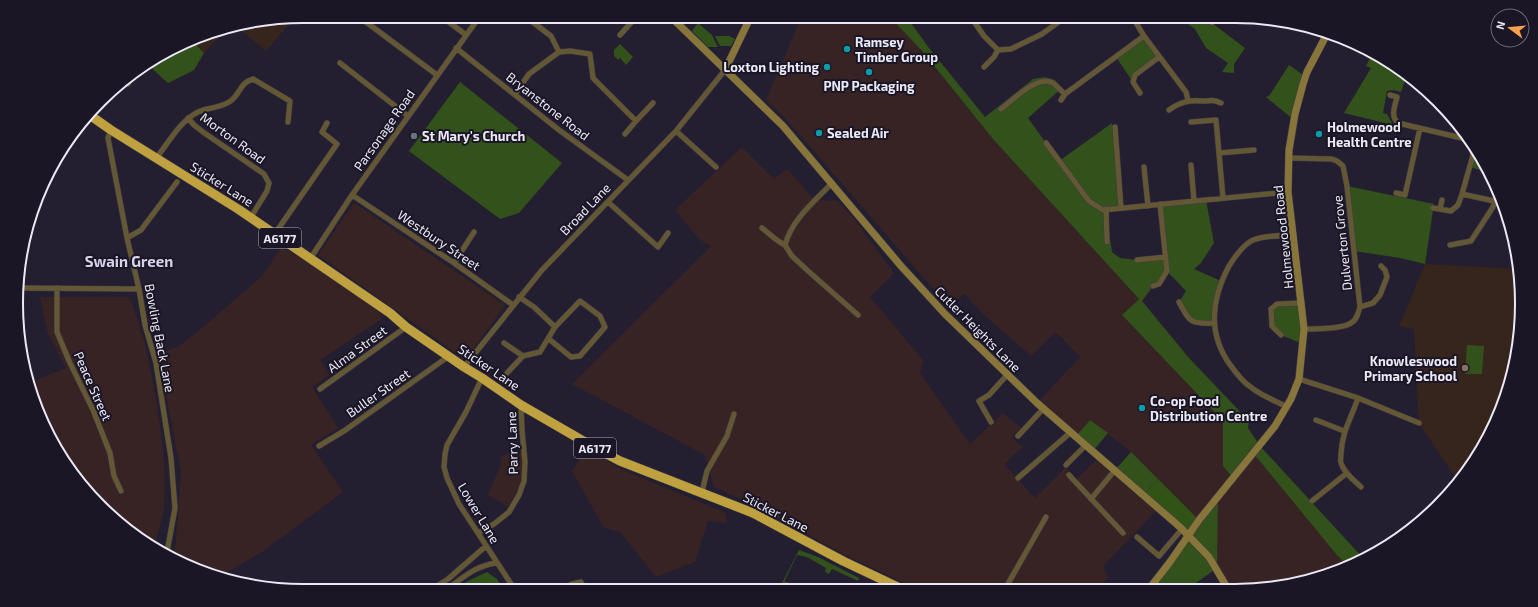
<svg xmlns="http://www.w3.org/2000/svg" width="1538" height="607" viewBox="0 0 1538 607" font-family="'Exo 2',sans-serif">
	<rect width="100%" height="100%" fill="#231f30"/>
	<path fill="#372324" d="M802,16H889L923,52L993,139L1139,299L1122,315L1223,421V466L1254,453L1336,554L1349,567L1345,569L1272,589H1228L1199,520L1131,452L1090,420L1076,436L1037,403L1080,357L1056,332L1031,356L985,316L964,294L948,306L786,119L766,100Z
		M742,147L774,179L787,169L812,197L827,201H837L852,216L894,273L870,297L923,360L920,373L970,444L1003,413L1021,428L1012,438L1023,447L1004,464L1035,498L1066,467L1077,479L1096,460L1156,511L1103,566L1108,577L1099,589H917L841,553L756,506L714,487L705,455L572,384L711,246L699,239L675,210Z
		M354,203L505,305L470,354L463,358L318,255Z
		M281,248L309,259L373,302L382,319L320,360L329,375L312,387L338,428L311,445L343,492L262,552L219,577L211,576L173,556L176,542L181,472L158,353L178,347L203,327L262,276Z
		M40,297H126L131,300L145,344L156,398L163,448L165,478L164,509L155,546L129,532L64,463L38,414L29,383L66,368L48,334Z
		M586,449L623,470L726,513L727,523L708,521L695,562L656,577L620,532L604,528L572,471Z
		M510,451V454L521,452L523,469L519,487L508,507L488,495L501,464L500,458Z"/>
	<path fill="#36251d" d="M295,17L266,51L237,27Z
		M228,28L204,53L194,70L168,83L147,64L160,54L211,31Z
		M1425,264L1519,269L1521,284L1520,341L1507,396L1474,463L1463,475L1453,474L1419,423L1414,329L1399,326Z"/>
	<path fill="#33511b" d="M889,16H906L929,48L985,117L1033,79L1045,77L1055,80L1062,88L1028,118L1059,161L1112,123L1121,208L1106,210L1112,252L1120,258L1137,260L1166,257L1160,204L1206,200L1214,243L1201,263L1194,269L1221,281L1213,323L1189,320L1179,302L1186,291L1168,272L1165,276L1153,286L1142,301L1189,358L1249,421L1248,428L1260,446L1363,558L1349,567L1336,554L1254,454L1233,478L1223,466V421L1122,315L1139,299L993,139L923,52Z
		M1177,16H1210L1208,20L1245,48L1234,64V73L1222,72L1228,63L1206,48L1195,29Z
		M698,23L712,35L718,47H708L692,31Z
		M715,36H729L735,39L731,46H720Z
		M1144,36L1159,57L1135,75L1133,82L1116,57Z
		M191,40L204,53L194,70L168,83L147,64L160,54Z
		M620,44L633,57L626,65L620,58L618,60L614,56V50Z
		M1373,52L1418,83L1405,80L1401,92L1393,90L1387,91L1383,113L1387,114L1393,125L1344,113L1371,68L1366,66Z
		M1289,65L1306,77L1294,120L1266,97L1269,96Z
		M460,82L562,163L519,213L500,219L409,151Z
		M1475,148L1490,173L1470,167Z
		M1347,186L1434,204L1425,264L1400,258L1354,251Z
		M1302,303L1303,344L1281,335L1272,326L1271,309L1277,304Z
		M1467,345L1484,346L1482,374H1465Z
		M1090,420L1108,433L1093,451L1076,436Z
		M1131,452L1158,479L1143,495L1115,470Z
		M1218,497L1217,568L1196,583L1191,589H1151Z
		M799,550L818,557L859,578L858,581L832,569L829,574L825,572L826,568L807,557L797,555L784,582L783,581Z
		M487,572L497,579L504,590L453,591L468,581Z"/>
	<path fill="#325316" d="M1158,479L1199,520L1188,536L1143,495Z
		M783,581L794,584L805,590H777Z"/>
	<g fill="none" stroke-linecap="round" stroke-linejoin="round">
		<defs>
			<path id="street" d="M358,16L437,75
				M441,16L466,35
				M527,16L526,17L551,36L559,52
				M970,16L984,36L998,50L1011,49L1042,34L1067,16
				M1132,16L1144,36L1186,92L1188,100
				M1204,18L1212,23L1217,16
				M676,23L682,16
				M620,35L637,16
				M456,48L559,130L628,180
				M340,63L408,116
				M984,67L994,57L998,50
				M124,80L128,84
				M1140,93L1133,82L1135,75L1159,57
				M515,94L529,74L559,52L570,51L590,54L593,78L636,121
				M1390,95L1397,97C1395,106 1390,116 1398,123L1470,140
				M1061,100L1065,94L1144,36
				M1001,109C1013,100 1038,74 1053,83C1057,86 1061,91 1065,94
				M1169,110C1180,102 1189,100 1202,101C1212,101 1212,99 1221,103
				M188,118L194,125L203,132L264,174L269,183L267,191L251,217
				M1191,122L1216,120L1223,198
				M1115,127L1121,208
				M111,130L108,138L127,238L139,289L145,325L156,363L171,458L175,508L167,552
				M676,131L716,167
				M625,134L636,121L653,103
				M1046,143L1089,201L1103,210L1288,192
				M1219,153L1254,150
				M157,157C169,142 180,121 198,112C209,107 223,108 232,100C241,92 240,83 253,79L290,101L288,122
				M1289,158L1332,159L1337,161L1343,166L1347,186L1360,307C1358,313 1357,320 1351,323C1343,329 1315,329 1304,329
				M1191,165L1194,201
				M1144,167L1148,206
				M832,183C814,202 792,219 785,245L792,256L807,270L858,315
				M1396,193L1405,195L1420,128
				M1462,194L1503,203
				M352,195L454,263L513,305
				M608,202L658,247L668,233
				M1433,208L1451,211L1458,205L1462,194L1475,148
				M1106,209L1107,242
				M1440,209L1442,200
				M762,228C770,234 776,241 785,245
				M274,235L337,144L322,132L327,123
				M127,238L141,230L177,182
				M1450,245L1471,241L1493,207L1495,201
				M310,259L352,195L480,16
				M1137,260L1166,257
				M454,263L474,232
				M1153,286L1159,284L1167,271L1160,204
				M19,288L139,289
				M57,288V332L70,363L93,410L110,453L114,476L121,491
				M519,297L534,307L555,327
				M1179,302C1190,322 1190,324 1213,323
				M1360,307L1373,303L1380,295L1387,277L1385,270L1381,266
				M1281,335L1272,326L1271,309L1277,304L1302,303
				M504,343L523,356
				M464,367L542,270L676,131L725,70
				M507,373L523,356L540,352L555,327L580,301L600,316L605,327L580,356L571,357L549,339
				M482,378L466,412L447,445L445,454L444,467L447,478L459,504L515,590
				M1299,379L1358,398C1351,419 1342,431 1341,454C1341,457 1340,461 1341,463C1344,473 1354,480 1361,487
				M320,389L406,327
				M1358,398L1419,423
				M1287,407C1276,401 1262,396 1252,388C1244,383 1236,373 1231,366C1207,334 1211,300 1229,266C1234,258 1243,246 1251,241C1263,235 1281,236 1294,235
				M1316,420L1344,431
				M991,422L979,401L989,395L1007,375
				M1018,436L1043,409
				M319,446L344,431L449,356
				M1066,465L1086,445
				M1069,475L1123,533
				M1018,478L1071,432
				M702,492L707,471L727,436L734,414
				M1091,499L1115,470
				M1312,501L1347,473
				M478,533L494,524L509,512L519,495L524,481L525,462L522,430L521,405
				M1137,537L1159,556L1182,529
				M1005,589L1046,517
				M561,590L572,584L581,582L584,588L583,590
				M429,591L448,579L486,546
				M444,591C462,579 474,566 496,563"/>
			<path id="secondary" d="M670,16L783,126L901,266L945,314L1037,403L1180,527L1209,557L1228,589
				M725,70L751,16
				M1149,589L1170,562L1199,520L1275,426L1291,399L1299,379L1304,329L1288,192L1289,150L1295,114L1303,84L1307,72L1328,32"/>
			<path id="highway" d="M91,116L111,130L238,209L390,313L406,327L464,367L482,378L521,405L597,449L620,461L753,513L843,561L902,589"/>
		</defs>
		<use href="#street" stroke="#3f3b4c" stroke-width="6"/>
		<use href="#secondary" stroke="#3f3b4c" stroke-width="8"/>
		<use href="#highway" stroke="#3f3b4c" stroke-width="10"/>
		<use href="#street" stroke="#635734" stroke-width="5"/>
		<use href="#secondary" stroke="#88753a" stroke-width="7"/>
		<use href="#highway" stroke="#bfa13f" stroke-width="9"/>
	</g>
	<g fill="#0f9aa8" stroke="#1a1626" stroke-width="1.5">
		<circle cx="847" cy="49" r="4"/>
		<circle cx="827" cy="67" r="4"/>
		<circle cx="869" cy="72" r="4"/>
		<circle cx="819" cy="133" r="4"/>
		<circle cx="1319" cy="134" r="4"/>
		<circle cx="1142" cy="408" r="4"/>
	</g>
	<circle fill="#6b7280" stroke="#1a1626" stroke-width="1.5" cx="414" cy="136" r="4"/>
	<circle fill="#8d6e63" stroke="#1a1626" stroke-width="1.5" cx="1465" cy="368" r="4"/>
	<g text-anchor="middle" dominant-baseline="central" stroke-width="4" stroke-linejoin="round" paint-order="stroke">
		<g fill="#1a1626" stroke="#acaab7" stroke-width="1">
			<rect x="259" y="228" width="42" height="20" rx="3"/>
			<rect x="574" y="438" width="42" height="20" rx="3"/>
		</g>
		<g font-size="12" font-weight="bold" fill="#ebe9f5">
			<text x="280" y="238">A6177</text>
			<text x="595" y="448">A6177</text>
		</g>
		<g font-size="13" font-weight="bold" fill="#ebe9f5" stroke="#1a1626" text-anchor="start">
			<text x="855" y="42">Ramsey<tspan x="855" dy="15">Timber Group</tspan></text>
			<text x="819" y="67" text-anchor="end">Loxton Lighting</text>
			<text x="869" y="86" text-anchor="middle">PNP Packaging</text>
			<text x="1327" y="127">Holmewood<tspan x="1327" dy="15">Health Centre</tspan></text>
			<text x="827" y="133">Sealed Air</text>
			<text x="422" y="136">St Mary's Church</text>
			<text x="1457" y="361" text-anchor="end">Knowleswood<tspan x="1457" dy="15">Primary School</tspan></text>
			<text x="1150" y="401">Co-op Food<tspan x="1150" dy="15">Distribution Centre</tspan></text>
		</g>
		<g font-size="13" fill="#ebe9f5" stroke="#1a1626">
			<text transform="translate(548 106) rotate(38)">Bryanstone Road</text>
			<text transform="translate(384 130) rotate(-55)">Parsonage Road</text>
			<text transform="translate(233 138) rotate(36)">Morton Road</text>
			<text transform="translate(222 184) rotate(32)">Sticker Lane</text>
			<text transform="translate(585 209) rotate(-46)">Broad Lane</text>
			<text transform="translate(1283 237) rotate(-96)">Holmewood Road</text>
			<text transform="translate(439 240) rotate(34)">Westbury Street</text>
			<text transform="translate(1342 243) rotate(-96)">Dulverton Grove</text>
			<text transform="translate(978 329) rotate(45)">Cutler Heights Lane</text>
			<text transform="translate(160 338) rotate(79)">Bowling Back Lane</text>
			<text transform="translate(357 349) rotate(-36)">Alma Street</text>
			<text transform="translate(489 367) rotate(34)">Sticker Lane</text>
			<text transform="translate(93 386) rotate(66)">Peace Street</text>
			<text transform="translate(378 393) rotate(-35)">Buller Street</text>
			<text transform="translate(512 443) rotate(-92)">Parry Lane</text>
			<text transform="translate(776 512) rotate(27)">Sticker Lane</text>
			<text transform="translate(479 513) rotate(59)">Lower Lane</text>
		</g>
		<g font-size="15" font-weight="bold" fill="#d7d2e9" stroke="#1a1626">
			<text x="129" y="261">Swain Green</text>
		</g>
	</g>
	<path d="M0 0H1538V607H0ZM303 23H1235A280 280 0 0 1 1515 303V304A280 280 0 0 1 1235 584H303A280 280 0 0 1 23 304V303A280 280 0 0 1 303 23Z" fill="#1a1626" fill-rule="evenodd"/>
	<path fill="none" stroke="#ebe9f5" stroke-width="2" d="M303 23H1235A280 280 0 0 1 1515 303V304A280 280 0 0 1 1235 584H303A280 280 0 0 1 23 304V303A280 280 0 0 1 303 23Z"/>
	<g transform="translate(1510 28) rotate(286)"><circle r="19" fill="#1a1626" stroke="#6e6a79"/>
	<path d="M0-3L7 15L0 10L-7 15Z" fill="#f9a04c"/>
	<text y="-6" font-size="11" font-weight="bold" text-anchor="middle" fill="#ebe9f5">N</text>
	</g>
</svg>
